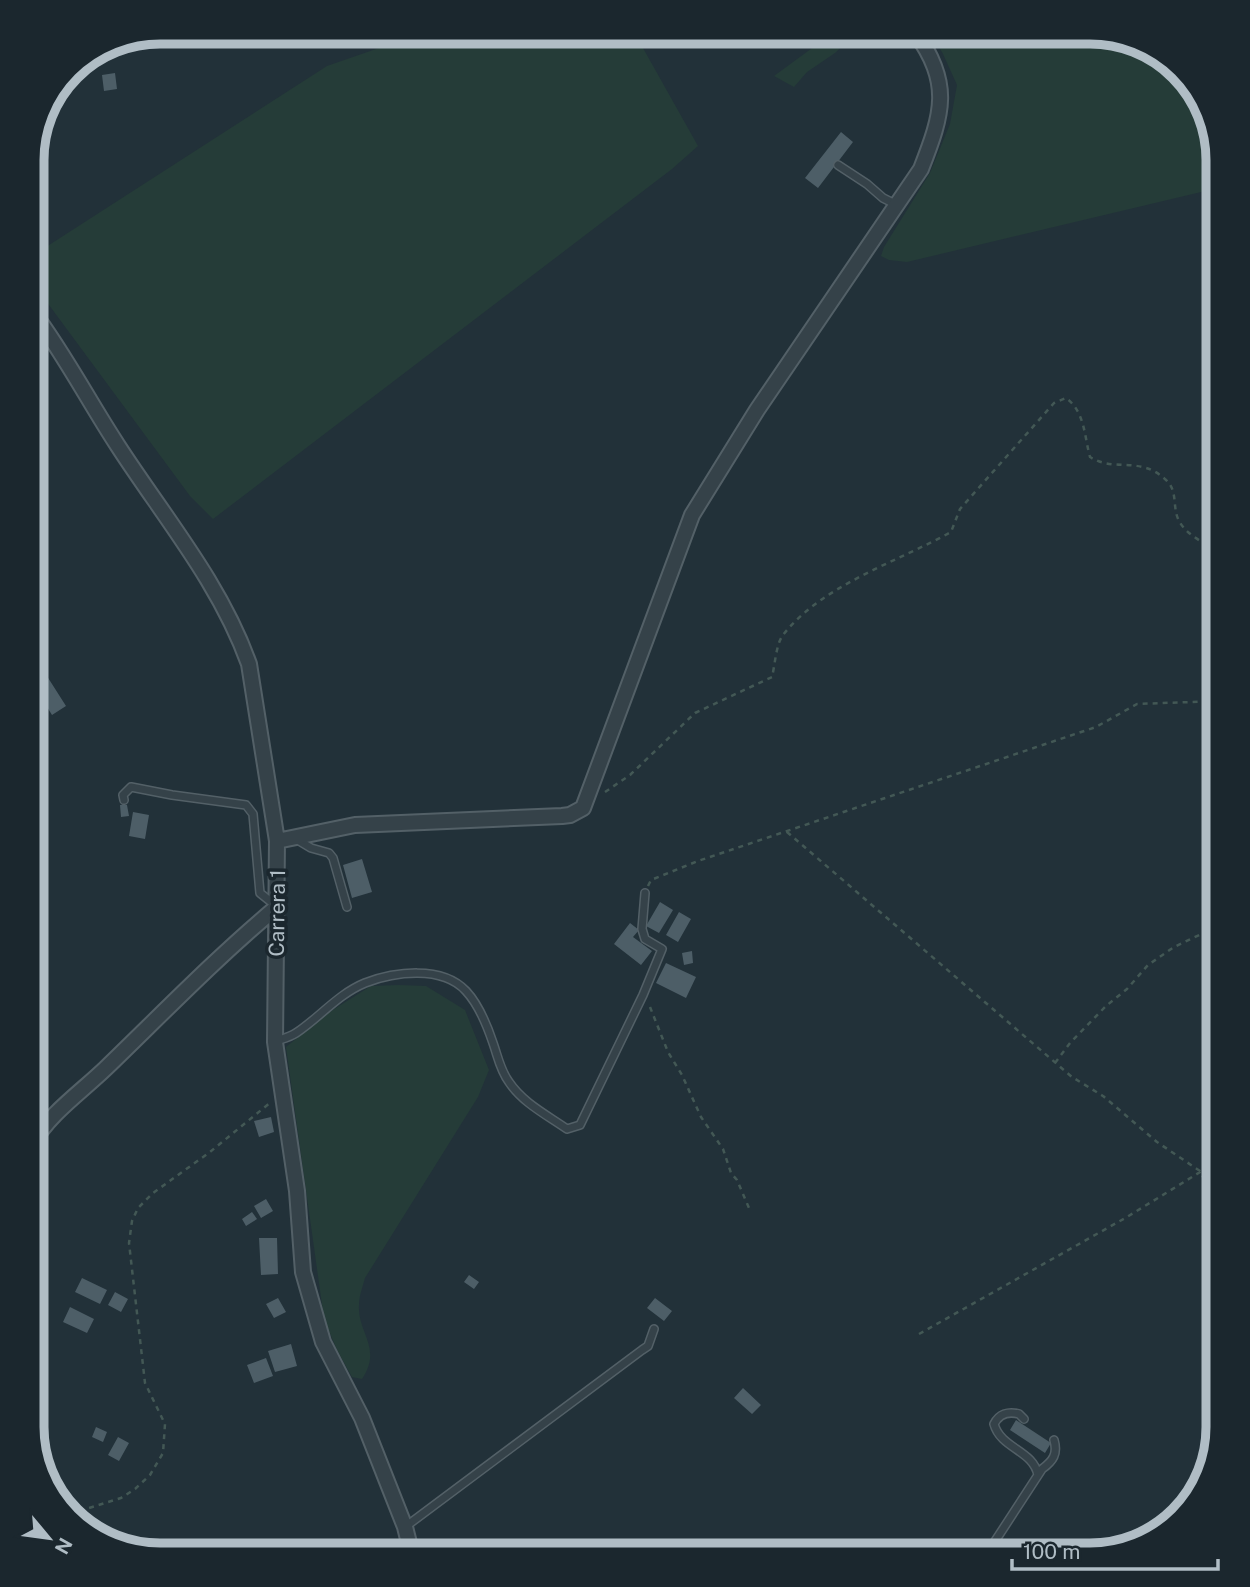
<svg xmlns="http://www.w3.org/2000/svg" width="1250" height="1587" viewBox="0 0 1250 1587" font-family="'Public Sans',sans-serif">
	<rect width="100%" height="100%" fill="#223139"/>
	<path fill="#253c38" d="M425,32H634L698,146L672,169L213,519L190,496L32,282V256L327,66Z
		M834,32H865L855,34L835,53L807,72L794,87L774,76Z
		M930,32H1098L1155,49L1197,89L1218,160V188L907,262L889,260L881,256L884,247L930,173L950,124L957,85L943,54Z
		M399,985L426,986L465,1010L489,1070L478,1097L365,1278C363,1286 359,1296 359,1305C357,1333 383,1348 362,1379L352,1377L337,1350L324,1319L286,1047L328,1013L371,986Z"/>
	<path fill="#4d5e67" d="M115,73L117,89L104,91L102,75Z
		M841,132L853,142L818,188L805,178Z
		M38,662L66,706L52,715L32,683V666Z
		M120,805H127L129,816L121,817Z
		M133,812L149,815L145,839L129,836Z
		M362,859L372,892L352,898L343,865Z
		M660,902L673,910L659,933L646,926Z
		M679,912L691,919L678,942L666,935Z
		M630,923L639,930L633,937L652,951L641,965L614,944Z
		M32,936L42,942L33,957L32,956Z
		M692,951L693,963L684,965L682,953Z
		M666,963L696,977L686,998L656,983Z
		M39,969L46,972L37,992L32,989V985Z
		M271,1117L274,1132L259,1137L254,1121Z
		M266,1199L273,1211L261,1218L254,1206Z
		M252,1212L257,1219L246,1226L242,1219Z
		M259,1238H277L278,1274L261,1275Z
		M469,1275L479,1282L474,1289L464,1282Z
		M82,1278L107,1290L100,1304L75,1292Z
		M115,1292L128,1299L121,1312L108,1305Z
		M278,1298L286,1312L274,1318L266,1304Z
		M655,1298L672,1311L664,1321L647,1308Z
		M70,1307L94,1319L87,1333L63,1322Z
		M291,1344L297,1366L275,1372L268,1351Z
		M266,1358L273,1376L254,1383L247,1365Z
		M743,1388L761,1405L752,1414L734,1398Z
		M1016,1420L1051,1443L1045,1453L1010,1430Z
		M96,1427L107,1432L103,1442L92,1437Z
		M118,1437L129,1443L119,1461L108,1455Z
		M396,1549L397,1555H373L372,1554Z"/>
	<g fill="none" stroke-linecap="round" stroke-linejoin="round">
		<defs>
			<path id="service" d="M838,165L867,184L883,198L897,205
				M124,800L123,795L131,787L172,795L246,805L253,814L260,893L275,905
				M296,839L311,848L329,853L333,858L347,907
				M276,1041C282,1039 290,1037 296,1033C319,1018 338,994 365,983C394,972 442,965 466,991C479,1005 487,1025 493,1043C498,1057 500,1070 509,1082C523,1103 547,1115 567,1129L580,1125L643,995L662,949L645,939L642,929L645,893
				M1024,1419L1019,1414C1008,1411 999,1414 994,1424C1001,1449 1033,1450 1038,1475
				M405,1527L642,1350L648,1346L654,1329
				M986,1555L1042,1469C1053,1461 1058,1454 1054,1440"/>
			<path id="minor" d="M32,311C64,353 89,402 118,446C164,517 220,583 249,664L277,841L275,1042L297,1191L303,1272L323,1342L362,1418L405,1527L412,1555
				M277,841L355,825L562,816L570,815L583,808L692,515L757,410L921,169C943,113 952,83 915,32
				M32,866L38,845L32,828
				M32,1144C50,1113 80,1093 106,1068C162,1014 217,957 277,907"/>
		</defs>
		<use href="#service" stroke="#536067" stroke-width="10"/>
		<use href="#minor" stroke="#536067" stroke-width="18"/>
		<path stroke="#435855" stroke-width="2.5" stroke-dasharray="5 5" stroke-linecap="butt" d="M605,792L630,775L695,713L772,677C775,665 776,644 783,635C822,585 897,562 951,532L960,509L1054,403L1066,398C1085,412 1084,435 1090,457C1115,473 1140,455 1166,480C1177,490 1173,503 1177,516C1182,533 1204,543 1218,551
			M787,832L1072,1077L1103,1096L1157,1142L1200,1171L1218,1207
			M648,886L651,880L698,861L1096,727L1137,704L1218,701
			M650,1007L668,1052L682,1075L701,1117L723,1149L731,1173L737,1180L749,1208
			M1055,1063L1070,1043L1106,1006L1127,989L1148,965L1174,947L1218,926
			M919,1334L1127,1217L1218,1161
			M70,1514L121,1498L135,1489L150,1475L163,1453L165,1424L145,1383L129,1243L132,1221L138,1208L153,1193L210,1152L271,1102"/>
		<use href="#service" stroke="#354249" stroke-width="7"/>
		<use href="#minor" stroke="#354249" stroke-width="14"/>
	</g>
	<g text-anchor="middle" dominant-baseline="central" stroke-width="7" stroke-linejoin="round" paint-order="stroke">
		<g font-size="21" fill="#b0bdc5" stroke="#1b272e">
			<text transform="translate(277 913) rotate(-89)">Carrera 1</text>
		</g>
	</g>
	<path d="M0 0H1250V1587H0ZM160 44H1090A116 116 0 0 1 1206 160V1427A116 116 0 0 1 1090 1543H160A116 116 0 0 1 44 1427V160A116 116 0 0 1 160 44Z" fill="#1b272e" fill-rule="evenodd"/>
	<path fill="none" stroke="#b0bdc5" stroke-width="9" d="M160 44H1090A116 116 0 0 1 1206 160V1427A116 116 0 0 1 1090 1543H160A116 116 0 0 1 44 1427V160A116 116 0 0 1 160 44Z"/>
	<g transform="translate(49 1538) rotate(119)" stroke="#1b272e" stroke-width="5" paint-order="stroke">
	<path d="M0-5L12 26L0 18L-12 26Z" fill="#b0bdc5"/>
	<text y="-10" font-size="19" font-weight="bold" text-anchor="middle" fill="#b0bdc5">N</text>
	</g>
	<path d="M1012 1559v10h206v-10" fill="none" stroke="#b0bdc5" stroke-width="3.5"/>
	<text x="1023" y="1559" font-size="21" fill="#b0bdc5" stroke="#1b272e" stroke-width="5" paint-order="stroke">100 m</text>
</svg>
